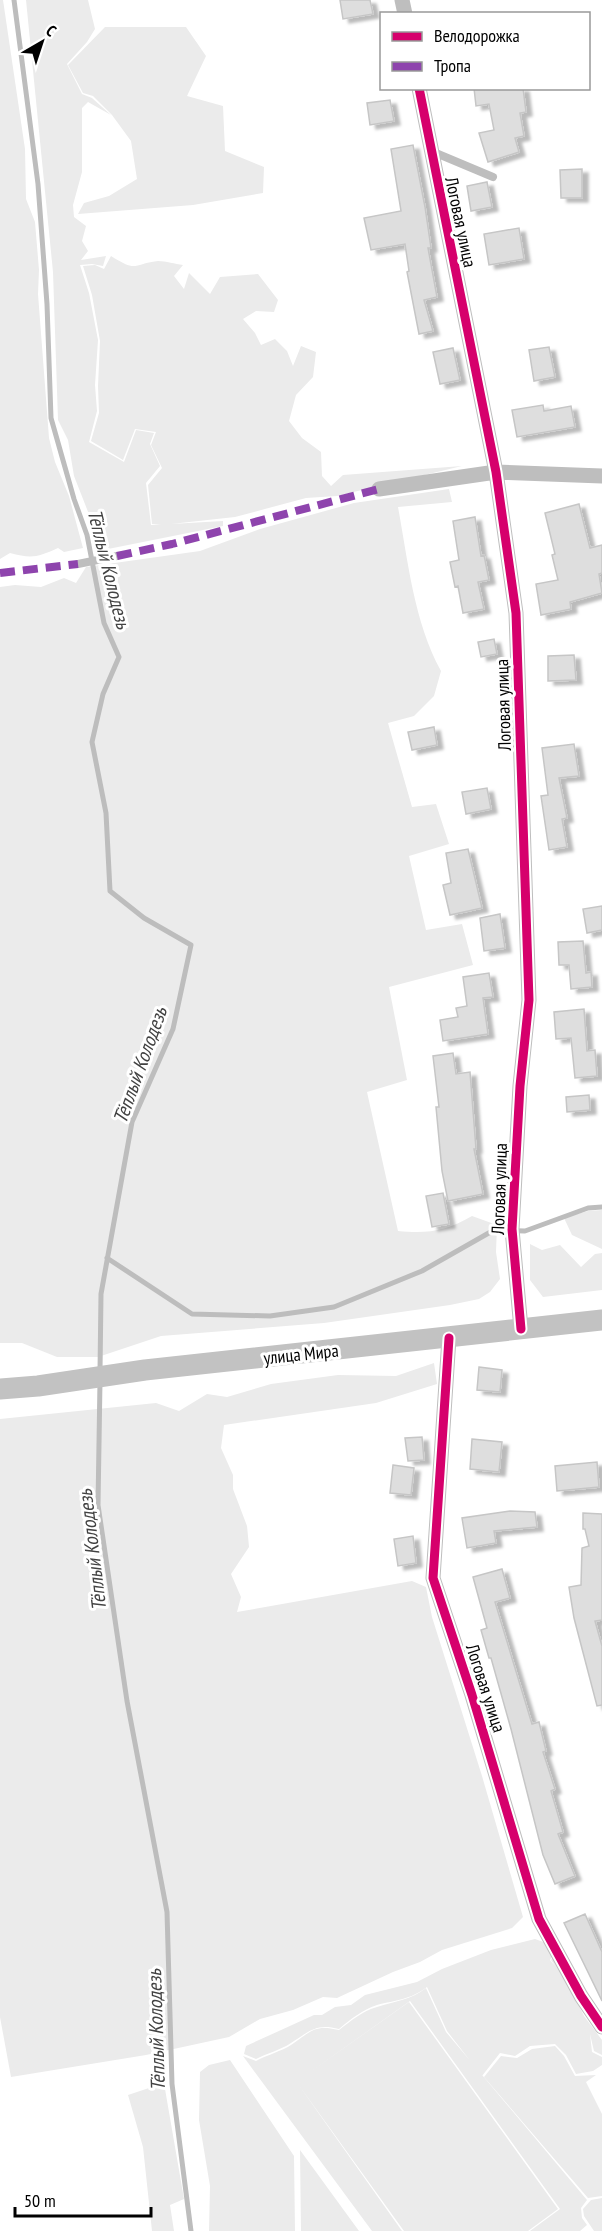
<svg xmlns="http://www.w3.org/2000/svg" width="602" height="2231" viewBox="0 0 602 2231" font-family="'PT Sans Narrow',sans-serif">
	<defs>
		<filter id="shadow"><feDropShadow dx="6" dy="4" stdDeviation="1.5" flood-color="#0004"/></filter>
	</defs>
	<rect width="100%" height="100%" fill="#fff"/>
	<path fill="#ebebeb" d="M0,0H3L25,149L26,199L35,222L39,270L38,294L49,438L55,462L69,496L83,548L64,552L58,548C38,557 32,559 10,553L0,559Z
		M26,0H88L95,29L87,42L67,64L82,94L92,98L111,115L88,102L82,108V172L73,205L74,217L86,226L82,241L88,251L81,260L106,256L103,266L92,264L80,265L89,293L98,340L95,385L97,411L89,442L124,462L136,430L154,433L150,444L160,466L146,483L151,525H161L152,524L148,485L162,468L151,445L156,432L135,429L123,460L91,441L99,413L98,386L100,341L92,295L83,266L95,265L104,269L111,256C138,273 132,264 158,261C166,261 175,264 183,265L174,276L184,289L189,273L210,294L220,277L258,274L278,300L274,312L256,311L243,319L255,333L261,345L275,339L287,351L293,366L301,346L316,352L313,377L296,395L289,421L302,438L321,452L322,476L331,486L343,475L462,466L337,496L306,498L235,517L171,524L223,521V526L103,550L74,476L68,440L58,420L53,272Z
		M105,27H186L206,56L187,96L223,106L225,151L264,167L263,193L193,205L78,214L84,203L109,196L137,179L131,141L112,115L93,96L83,93L68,65Z
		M449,489L452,502L398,507C408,561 414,622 441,671L434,696L414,716L388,723L412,807L436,804L449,844L409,856L426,930L462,924L473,965L389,987L407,1080L367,1092L398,1231C428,1234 446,1231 472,1216L497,1225L496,1252L500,1279L490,1292L479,1299L450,1305L324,1323L161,1336L98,1357H57L22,1343H0V587L15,585L41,587L64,578L76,583L86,567L200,551L260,529L354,503Z
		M602,1210V1249L572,1235L564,1218L588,1211Z
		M530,1244L542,1250L560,1245L581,1267L595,1254L602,1253V1290L543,1297L530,1280Z
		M434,1363L437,1384L376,1403L224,1425L221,1448L233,1475V1489L247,1526L249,1547L231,1574L241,1597L237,1612L412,1581L426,1587L432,1617L482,1776L523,1917L512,1928L442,1950L420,1962L393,1972L337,1998L323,1997L293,2010L260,2019L229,2037L146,2055L11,2077L0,2017V1419L156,1403L179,1411L207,1394L227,1397L271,1384L338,1375L396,1376Z
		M535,1939L546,1943L553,1954L550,1960L555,1966L551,1960L554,1955L584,2016L602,2040V2055L594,2051L590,2034L592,2052L602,2057V2065L593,2071L576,2074L566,2055L555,2044L530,2046L515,2056L500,2053L482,2076L447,2031L427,1987C410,2000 396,2000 377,2005C362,2010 351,2019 339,2029C316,2023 310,2031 291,2043C281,2050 267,2053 256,2059L244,2054L246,2046L314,2015H322L335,2007L351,2005L365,1995L417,1982L442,1969L491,1950Z
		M426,1988L446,2032L587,2200L581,2208L582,2218L587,2225L580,2231H530L560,2209L410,2001L296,2082L409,2002L558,2209L528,2231H404L298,2084L402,2231H372L243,2056L256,2061C267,2055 282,2051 291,2045C311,2032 313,2024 339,2030C351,2021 362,2011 377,2007C395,2001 411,2000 426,1988Z
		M555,2046L564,2056L575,2076L596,2075L586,2082L602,2114V2196L588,2198L484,2077L501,2056L517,2058L532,2049Z
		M230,2060L294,2156L295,2231H209L210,2186L199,2120L200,2072L209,2065Z
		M158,2085L165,2089L184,2199L170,2205L174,2231H152L143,2147L128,2095Z
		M300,2150L359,2231H301Z
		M602,2198V2231H594L584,2216L583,2209L591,2200Z"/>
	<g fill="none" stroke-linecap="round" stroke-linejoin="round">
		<path stroke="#bdbdbd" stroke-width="5" d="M14,0L38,184L47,304L51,418L74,499L87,535L104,623L119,657L103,694L92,742L106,813L110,891L144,918L191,945L173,1029L132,1122L101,1294L100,1371
			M107,1258L192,1314L270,1316L334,1307L422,1271L494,1230L525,1231L588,1208L602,1207
			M100,1381L98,1505L127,1701L167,1912L172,2084L191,2231"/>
	</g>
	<path fill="#dedede" stroke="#c6c6c6" stroke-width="1.5" filter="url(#shadow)" d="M340,0H370L373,14L343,19Z
		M474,88H523L526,112L520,113L524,136L515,138L519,152L488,162L479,133L494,130L489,104L476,106Z
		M390,100L394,121L370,125L367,103Z
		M413,145L425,207L431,248H428L437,297L424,300L433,331L419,334L407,272L409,271L405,244L371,250L364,218L401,211L391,149Z
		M582,169V198H561L560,170Z
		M487,182L492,207L471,211L467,186Z
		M519,228L524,259L489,265L484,234Z
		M549,347L555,377L534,381L529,350Z
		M453,348L460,380L440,384L433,352Z
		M543,405L544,411L571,406L575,427L517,437L512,410Z
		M579,504L590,548L602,545V573L599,574L602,593L570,602L571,609L541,615L536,584L558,580L552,555L555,554L545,513Z
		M475,517L481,556L484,555L489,580L478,582L484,609L463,613L458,586L455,587L450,562L459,560L453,521Z
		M494,639L497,654L481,657L478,642Z
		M574,655L576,680L548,681V656Z
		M434,727L437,745L412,750L408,732Z
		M574,744L579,776L559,778L567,818L562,819L567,847L549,850L541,796L548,795L542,748Z
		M487,788L491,809L466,814L462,792Z
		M468,849L482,908L450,915L443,885L451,883L446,853Z
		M602,906V930L587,933L583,909Z
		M500,914L505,948L484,951L480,918Z
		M583,941L586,973L591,972L592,987L571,989L569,965H559L558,942Z
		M489,973L493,997L483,998L488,1034L443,1041L440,1020L458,1017L456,1008L467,1006L463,977Z
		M584,1009L587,1051L595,1050L597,1076L575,1078L571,1038L556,1039L554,1012Z
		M453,1053L456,1074L470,1072L476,1149H474L483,1194L448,1201L442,1171L436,1107H439L433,1056Z
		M589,1095L590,1110L567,1112L566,1097Z
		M443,1193L449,1224L432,1227L426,1196Z
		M479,1367L502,1370L500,1392L477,1390Z
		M422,1437L424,1460L408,1461L405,1438Z
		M472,1439L502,1442L499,1472L470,1469Z
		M597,1462L599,1487L557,1491L555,1466Z
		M393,1465L414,1468L411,1495L390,1493Z
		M510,1511L535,1512L537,1527L494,1531L496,1543L467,1548L462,1518Z
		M583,1513L602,1514V1620L595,1621L602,1646V1705L597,1706L574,1618L569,1587L581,1585L582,1548L589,1546L585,1529H583Z
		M413,1536L416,1563L398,1566L394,1539Z
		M502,1569L510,1598L495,1602L532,1724L539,1722L546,1751L543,1752L555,1789L551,1791L563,1832L558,1834L575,1876L555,1884L543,1855L511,1729L491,1658H489L481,1630L487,1628L473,1577Z
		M585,1914L602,1952V2001L564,1923Z"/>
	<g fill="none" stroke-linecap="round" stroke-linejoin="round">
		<path stroke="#bebebe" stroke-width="8" d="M431,151L493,177
			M78,564L117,556"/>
		<path stroke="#bebebe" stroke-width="15" d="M402,0L405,14
			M419,88L496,472L516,613L529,1000L520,1086L512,1229L521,1329
			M379,489L496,472L602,476
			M449,1338L433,1578L472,1695L539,1919L581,1996L602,2027"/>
		<path stroke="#c2c2c2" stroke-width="21" d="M0,1389L38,1386L145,1370L602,1320"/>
		<path stroke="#8e44ad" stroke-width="8" stroke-dasharray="15 8" stroke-linecap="butt" d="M117,556L172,544L379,489
			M0,573L78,564"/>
		<defs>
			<path id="cycleway" d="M419,88L496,472L516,613L529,1000L520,1086L512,1229L521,1329
				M449,1338L433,1578L472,1695L539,1919L581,1996L602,2027"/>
		</defs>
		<use href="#cycleway" stroke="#fff" stroke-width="13"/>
		<use href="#cycleway" stroke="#d6006c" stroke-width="9"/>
	</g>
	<g text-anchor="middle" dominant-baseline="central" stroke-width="6" stroke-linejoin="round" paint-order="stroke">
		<g font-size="18" fill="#000" stroke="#fff">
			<text transform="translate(461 222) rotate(78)">Логовая улица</text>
			<text transform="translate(503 705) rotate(-92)">Логовая улица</text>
			<text transform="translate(499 1189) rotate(-88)">Логовая улица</text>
			<text transform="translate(301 1354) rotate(-6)">улица Мира</text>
			<text transform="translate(486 1688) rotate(72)">Логовая улица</text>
		</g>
		<g font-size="20" font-style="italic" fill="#424242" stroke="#fff">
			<text transform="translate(109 569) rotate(76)">Тёплый Колодезь</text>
			<text transform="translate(140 1065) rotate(-70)">Тёплый Колодезь</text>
			<text transform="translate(92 1550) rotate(-97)">Тёплый Колодезь</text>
			<text transform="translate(156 2030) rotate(-92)">Тёплый Колодезь</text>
		</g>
	</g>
	<rect x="380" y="12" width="210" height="78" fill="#ffffff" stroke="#999999" stroke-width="1.5"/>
	<rect x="392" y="32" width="30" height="9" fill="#d6006c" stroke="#999999" stroke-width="1.5"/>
	<text x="434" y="42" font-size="18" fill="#000000">Велодорожка</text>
	<rect x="392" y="62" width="30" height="9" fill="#8e44ad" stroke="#999999" stroke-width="1.5"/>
	<text x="434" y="72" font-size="18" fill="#000000">Тропа</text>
	<g transform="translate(42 42) rotate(39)" stroke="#ffffff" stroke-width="4.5" paint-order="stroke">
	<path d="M0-4.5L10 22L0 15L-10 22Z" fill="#000000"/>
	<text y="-9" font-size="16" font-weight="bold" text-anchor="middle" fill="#000000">С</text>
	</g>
	<path d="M15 2207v9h136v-9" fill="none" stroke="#000000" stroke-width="3"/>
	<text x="24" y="2207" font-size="18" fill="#000000" stroke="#ffffff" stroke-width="4.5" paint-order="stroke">50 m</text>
</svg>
